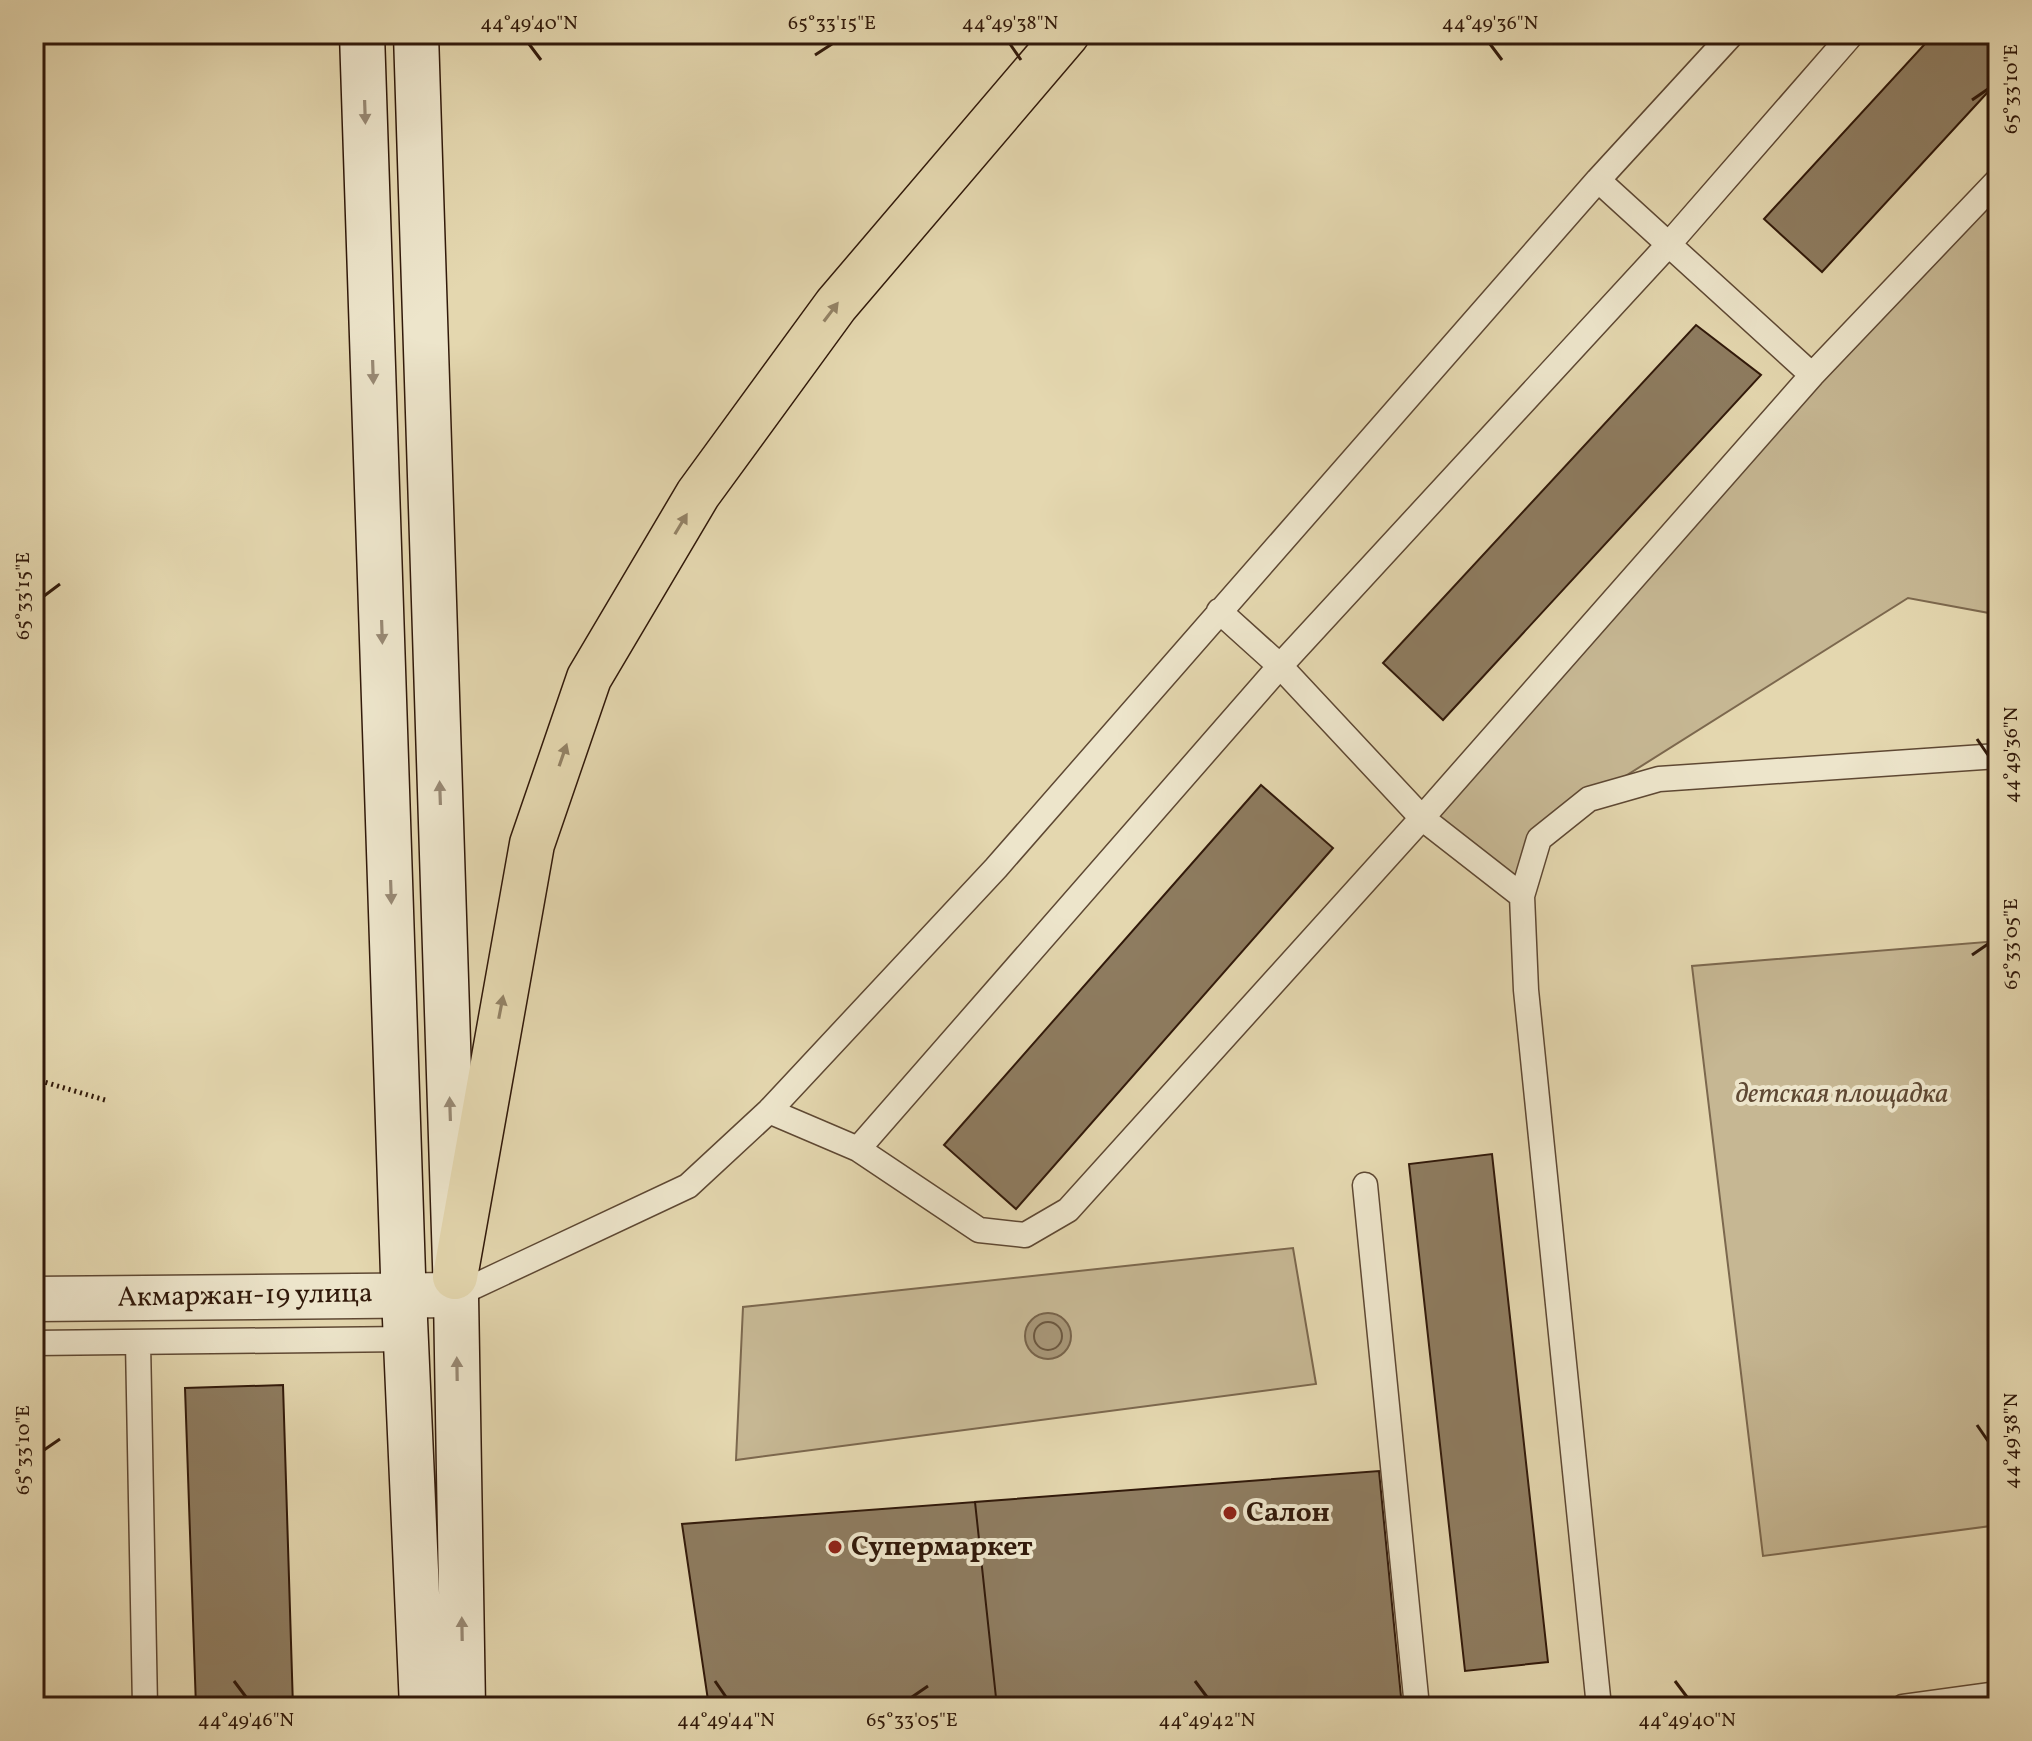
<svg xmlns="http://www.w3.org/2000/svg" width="2032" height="1741" viewBox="0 0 2032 1741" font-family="Vollkorn,serif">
	<rect width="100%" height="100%" fill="#e4d7af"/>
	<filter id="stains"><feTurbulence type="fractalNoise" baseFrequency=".0025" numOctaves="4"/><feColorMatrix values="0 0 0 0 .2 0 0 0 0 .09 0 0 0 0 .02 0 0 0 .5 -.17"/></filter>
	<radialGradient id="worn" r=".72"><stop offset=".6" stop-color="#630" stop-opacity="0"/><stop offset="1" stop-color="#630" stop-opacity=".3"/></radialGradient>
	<path fill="#c6b793" stroke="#7c684e" stroke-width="2" d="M1998,184V620L1994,614L1908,598L1589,799L1539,839L1522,896L1422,818Z
		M1998,941V1525L1763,1556L1692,966Z
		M1293,1248L1316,1384L736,1460L743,1307Z"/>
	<path fill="#a79677" stroke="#78644b" stroke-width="2" d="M1025 1336a23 23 0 1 1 46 0a23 23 0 1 1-46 0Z"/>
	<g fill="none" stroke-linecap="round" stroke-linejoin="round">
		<path stroke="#6c5840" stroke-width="2" d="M1034 1336a14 14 0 1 1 28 0a14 14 0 1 1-28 0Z"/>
	</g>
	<path fill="#8e7c60" stroke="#31190a" stroke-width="2" d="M1934,34H1998V81L1822,272L1764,219Z
		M1696,325L1761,375L1443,720L1383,663Z
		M1261,785L1333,848L1016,1209L944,1145Z
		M1492,1154L1548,1662L1465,1671L1409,1164Z
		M283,1385L293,1707H196L185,1388Z
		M1379,1471L1402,1707H997L975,1502Z
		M975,1502L997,1707H709L682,1524Z"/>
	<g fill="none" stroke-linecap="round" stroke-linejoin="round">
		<defs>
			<path id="service" d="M1598,180L1812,375
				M1219,611L1280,666L1422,818L1522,896
				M769,1111L858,1149L979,1230L1025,1235L1068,1210L1422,818L1812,375L1998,180
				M858,1149L1280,666L1669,244L1852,34
				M1365,1185L1417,1707
				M456,1295L688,1186L769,1111L996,868L1598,180L1732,34
				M138,1342L145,1707
				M34,1343L406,1339
				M1599,1707L1526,990L1522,896L1539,839L1589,799L1659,779L1998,756
				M1903,1707L1998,1694"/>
			<path id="minor" d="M34,1299L456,1295"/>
			<path id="secondary" d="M362,34L403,1274L422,1707
				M416,34L456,1295L463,1707"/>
			<path id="primary" d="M455,1277L532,844L589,678L698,494L836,305L1067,34"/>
		</defs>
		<use href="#service" stroke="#5e4833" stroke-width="27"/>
		<use href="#minor" stroke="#5e4833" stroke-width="47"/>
		<use href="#secondary" stroke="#31190a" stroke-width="47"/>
		<use href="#primary" stroke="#31190a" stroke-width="47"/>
		<path stroke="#31190a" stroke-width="5" stroke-dasharray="2 4" stroke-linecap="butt" d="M34,1079L105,1100"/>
		<use href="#service" stroke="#ede5cb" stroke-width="24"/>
		<use href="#minor" stroke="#ede5cb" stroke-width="44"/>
		<use href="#secondary" stroke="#ede5cb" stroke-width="44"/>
		<use href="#primary" stroke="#e4d7af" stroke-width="44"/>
	</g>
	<defs><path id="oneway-solid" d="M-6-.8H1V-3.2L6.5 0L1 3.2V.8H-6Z" transform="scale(2)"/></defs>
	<g fill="#988974">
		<use href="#oneway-solid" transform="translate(365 112) rotate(88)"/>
		<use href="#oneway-solid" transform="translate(373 372) rotate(88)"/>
		<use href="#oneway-solid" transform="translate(382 632) rotate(88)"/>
		<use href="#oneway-solid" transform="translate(440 793) rotate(-92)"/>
		<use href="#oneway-solid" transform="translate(391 892) rotate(88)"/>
		<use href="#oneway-solid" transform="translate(450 1109) rotate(-92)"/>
		<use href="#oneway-solid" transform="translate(457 1369) rotate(-91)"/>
		<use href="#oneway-solid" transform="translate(462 1629) rotate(-91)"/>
	</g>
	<g fill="#938265">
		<use href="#oneway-solid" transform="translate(831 312) rotate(-53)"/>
		<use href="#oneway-solid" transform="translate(681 524) rotate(-59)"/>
		<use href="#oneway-solid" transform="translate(563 755) rotate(-71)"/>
		<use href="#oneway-solid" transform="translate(501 1007) rotate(-79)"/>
	</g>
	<path fill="none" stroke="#31190a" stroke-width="3" d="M529,44L541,60M1010,44L1021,60M1490,44L1502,60M815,55L832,44M1972,100L1988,89M44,596L60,584M1977,739L1988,755M1972,955L1988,944M1977,1425L1988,1441M44,1450L60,1439M234,1681L246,1697M715,1681L726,1697M1195,1681L1207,1697M1675,1681L1687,1697M912,1697L928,1686"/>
	<g fill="#8f2418" stroke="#ede5cb" stroke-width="3">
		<circle cx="1230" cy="1513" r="8"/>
		<circle cx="835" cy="1547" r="8"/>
	</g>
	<g text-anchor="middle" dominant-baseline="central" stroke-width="8" stroke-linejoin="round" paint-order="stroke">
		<g font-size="28" font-style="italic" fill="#5e4833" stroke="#ede5cb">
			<text x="1842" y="1094">детская площадка</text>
		</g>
		<g font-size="28" fill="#31190a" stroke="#ede5cb">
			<text transform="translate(245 1296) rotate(-1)">Акмаржан-19 улица</text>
		</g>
		<g font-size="28" font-weight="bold" fill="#31190a" stroke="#ede5cb" text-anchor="start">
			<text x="1246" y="1513">Салон</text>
			<text x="851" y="1547">Супермаркет</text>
		</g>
	</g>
	<rect width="2032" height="1741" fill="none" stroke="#e4d7af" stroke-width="88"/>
	<rect x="44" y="44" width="1944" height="1653" fill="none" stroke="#31190a" stroke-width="3"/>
	<g font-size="20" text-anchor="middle" fill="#31190a">
		<text x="529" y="29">44°49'40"N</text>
		<text x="832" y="29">65°33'15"E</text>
		<text x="1010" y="29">44°49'38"N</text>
		<text x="1490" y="29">44°49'36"N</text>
		<text transform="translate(2010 89) rotate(-90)" y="7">65°33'10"E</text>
		<text transform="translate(22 596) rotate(-90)" y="7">65°33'15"E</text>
		<text transform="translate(2010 755) rotate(-90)" y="7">44°49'36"N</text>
		<text transform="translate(2010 944) rotate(-90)" y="7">65°33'05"E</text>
		<text transform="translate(2010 1441) rotate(-90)" y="7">44°49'38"N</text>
		<text transform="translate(22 1450) rotate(-90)" y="7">65°33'10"E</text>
		<text x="246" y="1726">44°49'46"N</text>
		<text x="726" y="1726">44°49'44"N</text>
		<text x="912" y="1726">65°33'05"E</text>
		<text x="1207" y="1726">44°49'42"N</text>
		<text x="1687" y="1726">44°49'40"N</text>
	</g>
	<rect width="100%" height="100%" filter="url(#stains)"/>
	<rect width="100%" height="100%" fill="url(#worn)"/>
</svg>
